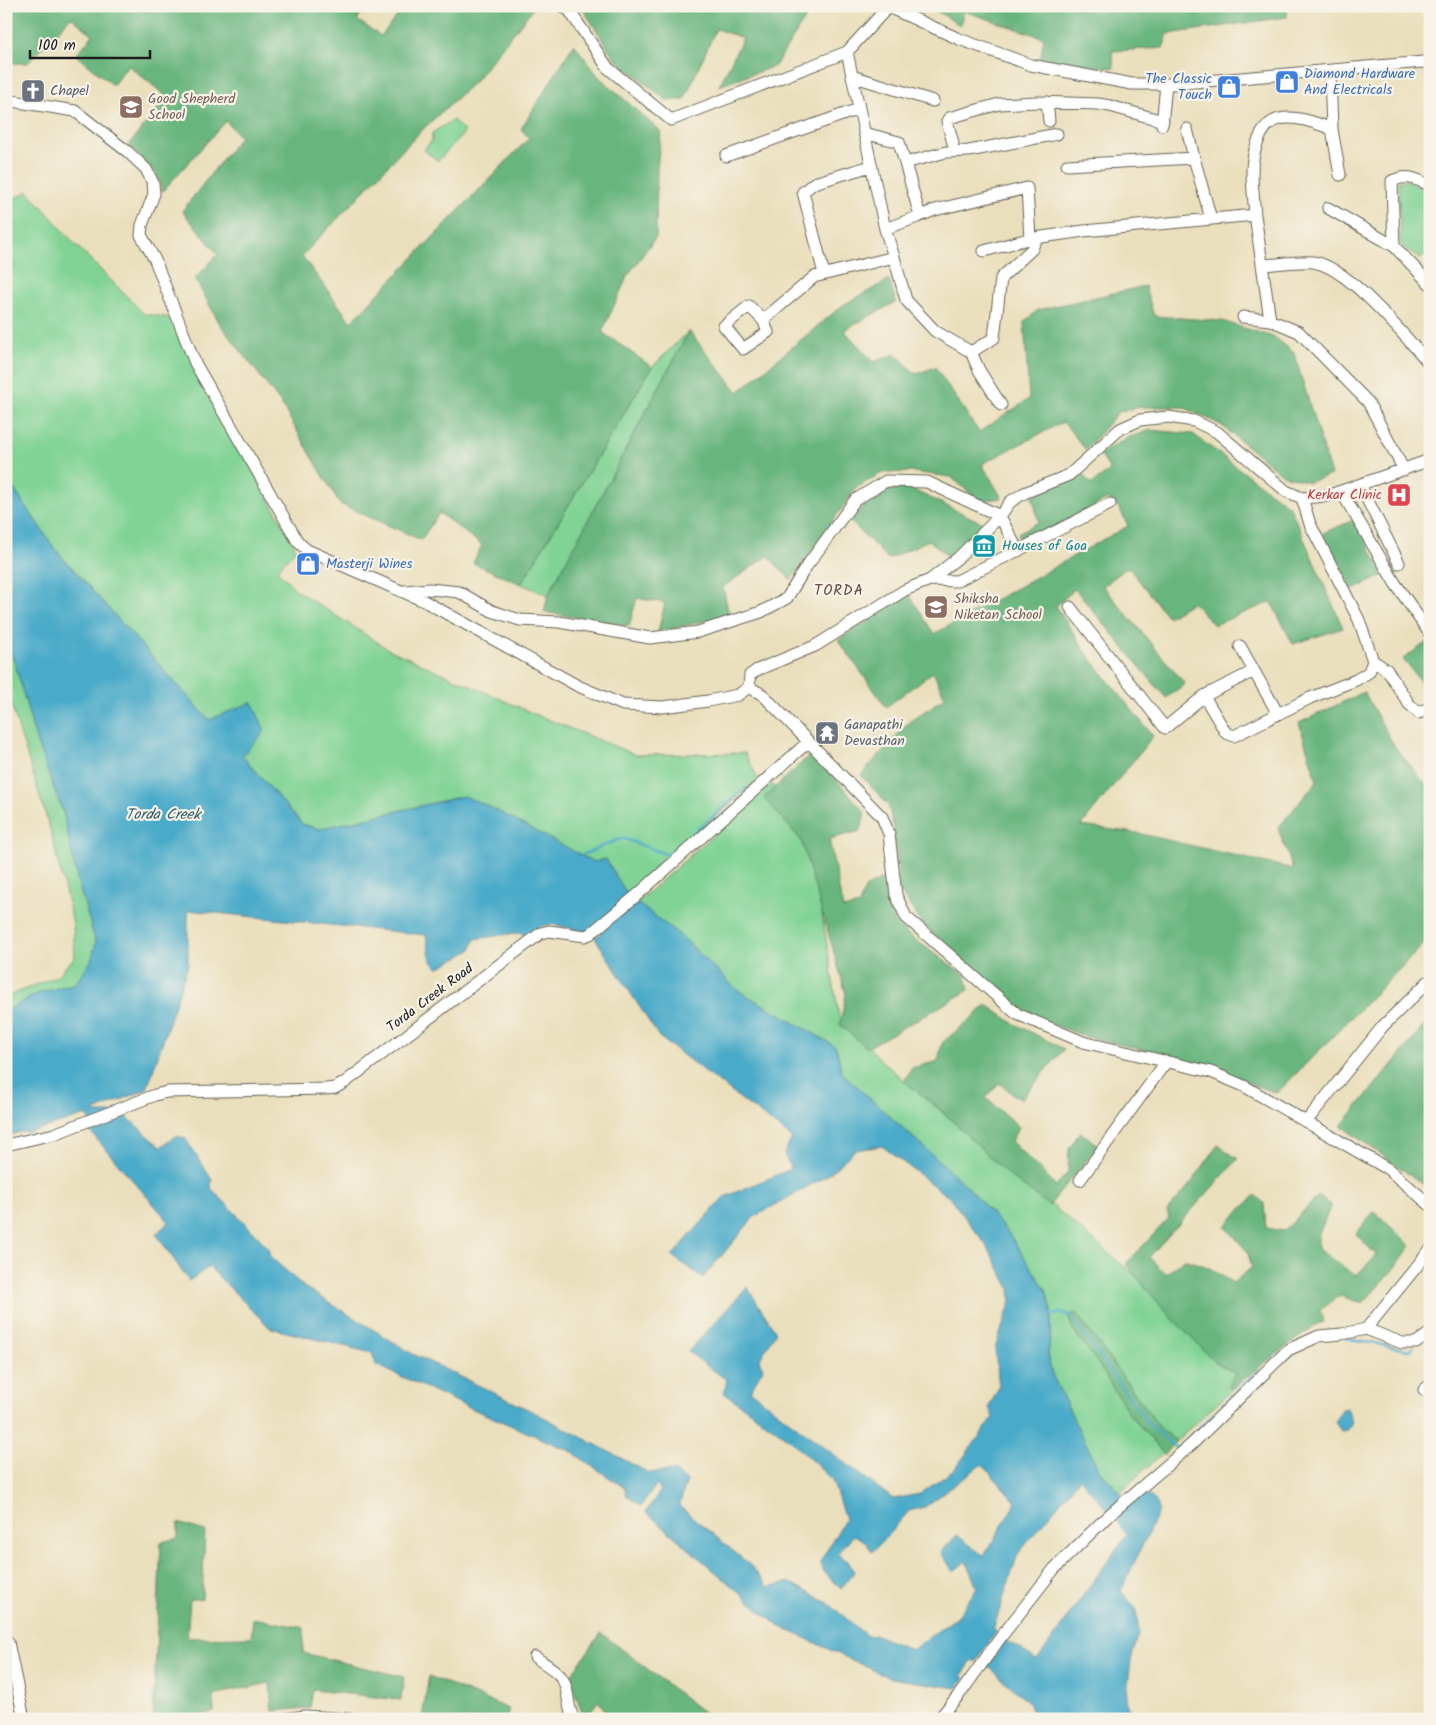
<svg xmlns="http://www.w3.org/2000/svg" width="1436" height="1725" viewBox="0 0 1436 1725" font-family="Kalam,sans-serif">
	<rect width="100%" height="100%" fill="#f7f3e8"/>
	<filter id="ink" filterUnits="userSpaceOnUse"><feTurbulence type="fractalNoise" baseFrequency=".02" numOctaves="2"/><feDisplacementMap in="SourceGraphic" scale="10" xChannelSelector="R" yChannelSelector="G"/><feConvolveMatrix kernelMatrix="1 2 1 2 8 2 1 2 1" color-interpolation-filters="sRGB"/></filter>
	<filter id="wash" filterUnits="userSpaceOnUse"><feTurbulence type="fractalNoise" baseFrequency=".0096" numOctaves="4" result="noise"/><feDisplacementMap in="SourceGraphic" scale="20" xChannelSelector="R" yChannelSelector="G"/><feGaussianBlur stdDeviation="1.12" result="paint"/><feColorMatrix in="noise" values="0 0 0 0 0 0 0 0 0 0 0 0 0 0 0 0 0 1.4 0 .05"/><feComposite in="paint" operator="in"/></filter>
	<g filter="url(#wash)">
		<rect width="100%" height="100%" fill="#eadfbc"/>
		<path fill="#81d395" stroke="#4e7858" d="M453,120L465,132L438,161L424,150L432,140V133Z
			M1405,180L1430,192V252L1420,259L1401,245L1398,182Z
			M28,191L74,243L144,314L172,318L296,549L277,570L297,591L388,649L532,713L636,755L745,753L758,779L628,896L606,859L594,862L464,796L319,829L302,824L242,756L252,703L209,720L55,549L6,478V201L8,202Z
			M689,331L548,595L521,584L652,367Z
			M6,643L15,663L37,743L63,812L78,882L96,943L91,961L76,983L39,993L6,1011V997L57,976L75,957L73,923L50,829L6,688Z
			M772,784L806,819L839,1016L884,1063L1250,1373L1120,1492L1099,1470L1052,1375L1048,1356L1051,1330V1307L1046,1290L1009,1234L971,1190L842,1073L836,1047L813,1033L737,990L680,935L636,903Z"/>
		<path fill="#68b57e" stroke="#42684d" d="M6,6H366L357,20L381,36L405,6H535L476,80L422,130L302,256L351,322L529,138L521,129L574,44L598,76L661,132L657,169L656,237L628,275L602,332L652,367L521,584L473,563L482,545L439,513L421,540L340,504L280,402L220,324L195,279L218,254L182,211L240,137L226,121L162,192L157,175L129,145L167,97L128,65L113,85L76,55L93,35L71,17L28,63H6Z
			M581,6H796L808,14L775,66L719,86L743,38L716,29L684,100H666L616,60Z
			M928,6H1287V17L1168,34L1163,48L1112,51L1114,68L1040,60L1044,38L964,11L960,25Z
			M889,280L896,302L844,330L873,362L896,354L916,374L935,367L979,432L1029,399L1024,322L1038,310L1145,286L1154,316L1222,321L1276,338L1294,353L1331,475L1309,482L1283,475L1221,425L1183,407H1140L1118,412L1086,450L1063,422L982,464L1002,498L979,501L951,477L913,472L882,473L856,488L791,580L768,556L723,587L729,615L658,632L665,603L637,598L629,626L544,612L548,595L689,331L738,392L843,305Z
			M1150,430L1193,434L1290,507L1343,628L1293,644L1271,602L1214,625L1192,602L1168,617L1128,567L1103,586L1185,684L1166,698L1075,589L1056,606L1090,658L1153,736L1081,826L1137,833L1293,869L1278,828L1317,781L1299,723L1364,692L1395,747L1430,790V938L1277,1093L1166,1055L1087,1037L1021,1013L924,926L899,890L894,829L888,805L861,775L909,722L945,697L933,672L886,707L838,640L909,594L934,634L1128,526L1118,506L1108,499L1021,544L1018,533L1039,522L1032,496L1061,483L1080,472L1092,484L1110,470L1100,454L1127,438Z
			M907,487L989,526L957,553L949,557L929,540L888,559L850,521L875,493Z
			M1354,520L1384,575L1353,590L1323,533Z
			M1427,642L1430,646V680L1423,685L1403,659Z
			M812,753L865,812L861,831L829,839L843,909L859,905L865,888L884,878L895,921L910,936L966,976L969,990L867,1048L840,1025L846,994L801,840L764,798Z
			M987,1005L1015,1024L1064,1049L1021,1100L999,1083L986,1098L1019,1127L1011,1141L1056,1186L1068,1172L1069,1149L1080,1132L1099,1145L1049,1206L1007,1174L941,1110L904,1081L912,1068L938,1061L942,1043Z
			M1430,1019V1189L1341,1126Z
			M1218,1145L1238,1159L1149,1257L1166,1274L1184,1259L1208,1267L1233,1283L1252,1267L1247,1251L1225,1226L1255,1195L1264,1203L1266,1228L1284,1231L1318,1196L1331,1205L1318,1236V1249L1356,1276L1376,1255L1356,1234L1374,1211L1411,1246L1392,1271L1363,1303L1340,1296L1320,1310L1323,1322L1310,1329L1231,1389L1228,1386L1235,1373L1215,1362L1166,1312L1126,1264L1169,1218L1167,1211L1192,1182Z
			M1076,1313L1161,1429L1176,1441L1165,1455L1130,1415L1095,1359L1073,1330L1068,1315Z
			M178,1523L205,1531L202,1599H190L187,1638L251,1637L253,1618L304,1628L303,1653L404,1677L401,1700L313,1690L310,1708L272,1711L270,1683L213,1695L214,1712L187,1719H153L161,1542L178,1538Z
			M601,1633L712,1719H612L598,1701L585,1719L569,1678Z
			M429,1676L509,1709L506,1719H426L422,1717Z"/>
		<path fill="#4aaac9" stroke="#336372" fill-rule="evenodd" d="M6,478L55,549L209,720L252,702L265,731L242,756L302,824L319,829L464,796L488,806L594,862L606,859L628,896L680,935L737,990L813,1033L836,1047L842,1073L971,1190L1009,1234L1046,1290L1051,1307V1330L1048,1356L1052,1375L1099,1470L1129,1501L1142,1493C1152,1497 1157,1499 1159,1510L1121,1591L1136,1609L1139,1633L1131,1660L1126,1703L1133,1719H1036L1027,1701L988,1666L1006,1640L1037,1660L1127,1534L1080,1478L1018,1554L993,1630L997,1631L976,1662L973,1660L962,1675L965,1678L957,1688L890,1678L777,1625L646,1512L660,1491L657,1484L641,1506L627,1496L625,1488L570,1451L466,1406L376,1365L372,1353L270,1328L209,1267L189,1281L156,1234L169,1222L87,1128L92,1125L87,1115L27,1133L26,1131L9,1135V1138L6,1139V1011L39,993L76,983L91,961L96,943L78,882L63,812L37,743L15,663L6,643ZM188,910L426,935L431,961L438,968L471,950L475,939L517,933L525,935C551,917 556,927 582,931C589,932 601,926 609,924L595,938L659,1037L792,1138L784,1154L791,1169L724,1197L672,1256L703,1278L754,1217L828,1175L855,1150L882,1146L951,1199L988,1248L1010,1288L1011,1301L995,1349L999,1387L989,1407L993,1418L954,1470L920,1494L893,1499L750,1391L763,1369L760,1359L776,1332L747,1287L688,1352L727,1380L724,1393L790,1440L832,1480L845,1519L820,1562L823,1572L841,1589L854,1572L848,1561L837,1554L854,1535L866,1542L872,1552L879,1545L909,1511L925,1507L982,1464L1016,1502L984,1556L957,1535L941,1552L953,1572L966,1561L977,1588L958,1616L912,1650L876,1635L867,1636L828,1603L789,1582L768,1587L750,1565L679,1506L687,1481L674,1471L649,1473L538,1414L413,1354L304,1287L272,1258L266,1245L211,1188L212,1180L185,1138L176,1136L161,1147L122,1113H94L95,1111L147,1089L188,965Z
			M1347,1408L1352,1421L1348,1430L1341,1431L1335,1422L1341,1409Z"/>
		<g fill="none" stroke-linecap="round" stroke-linejoin="round">
			<path stroke="#4aaac9" stroke-width="2.5" d="M584,854L622,838L668,855L746,788
				M1050,1315L1062,1313L1070,1315L1148,1423L1177,1449L1256,1373L1260,1371
				M1345,1338L1409,1350L1413,1347
				M1288,1358L1298,1351"/>
		</g>
	</g>
	<g filter="url(#ink)">
		<g fill="none" stroke-linecap="round" stroke-linejoin="round">
			<defs>
				<path id="minor" d="M562,6L569,10L608,68L671,120L847,52L888,7
					M886,6L959,39L1031,65L1132,84H1172L1423,62L1430,63
					M1330,72L1332,129L1340,175
					M852,76L933,101
					M6,100L75,111L128,152L146,169L153,183L154,194L142,225L141,235L155,260L195,363L298,542L307,550L424,601L578,686L623,705L663,707L708,701L738,695L749,687L750,675L757,670L815,646L905,590L930,580L959,557L1000,516L1010,502L1024,493L1069,475L1120,429L1140,420L1168,417L1194,421L1217,432L1286,491L1302,498L1327,496L1430,460
					M1047,102L1049,121
					M1162,125L1166,84
					M1187,129L1194,158
					M864,133L899,142L920,216L885,229
					M953,143L947,121L949,118L999,104L1036,102L1098,104L1110,106L1163,121
					M726,156L859,109
					M905,163L946,152L969,151L1057,134
					M1067,165L1194,158L1211,219
					M1328,208L1394,246L1430,284
					M1255,215L1270,320
					M920,216L935,210L1027,188L1030,239
					M1394,246L1392,181C1408,174 1415,179 1430,185
					M984,251L1028,239L1084,231L1255,215C1254,201 1252,186 1252,172C1252,155 1259,124 1279,119C1297,115 1316,123 1332,129
					M894,257L906,300L935,331L971,352L994,338L1001,278L1032,249L1036,238
					M1263,265C1279,264 1298,261 1313,262C1348,266 1405,337 1430,364
					M824,274L803,192L814,183L871,166
					M749,306L763,320L768,332L743,349L724,326Z
					M1243,317L1270,320L1299,332L1368,402L1404,470
					M763,320L814,277L894,257L885,229L847,52
					M971,352L979,370L1001,405
					M1360,485L1399,563
					M1341,491L1395,583L1430,634
					M930,580L957,581L1110,504
					M404,591L430,589L459,592L492,611L520,620L559,622L650,638L698,632L761,612L787,598L806,567L855,500L886,481L927,482L1000,516L1018,551
					M1070,607L1165,728L1204,696L1226,733L1234,736L1310,698L1356,680L1369,672L1373,661L1359,620L1310,524L1302,498
					M1373,661L1387,670L1409,704L1419,713L1430,707
					M1254,671L1278,714
					M749,687L763,695L882,817L889,834L896,895L906,917L1017,1014L1083,1042L1211,1072L1244,1086L1388,1169L1430,1205
					M1204,696L1254,671L1240,646
					M1306,1122L1383,1026L1430,980
					M6,1145L54,1134L155,1095L167,1092L326,1089L335,1088L344,1083L541,933L549,931L585,936L590,934L636,896L808,742
					M1080,1180L1166,1062
					M1366,1329L1402,1343H1416L1430,1333
					M1424,1390L1430,1385
					M8,1642L24,1719
					M535,1657C543,1663 555,1669 561,1677C570,1688 566,1707 574,1719
					M285,1719L305,1716L350,1719
					M939,1719L962,1691L1001,1637L1054,1569L1109,1515L1192,1444L1288,1350L1319,1336L1342,1334L1366,1329L1430,1250"/>
			</defs>
			<use href="#minor" stroke="#646054" stroke-width="13"/>
			<use href="#minor" stroke="#fff" stroke-width="11"/>
		</g>
	</g>
	<defs>
		<symbol id="shop-square" viewBox="-11 -11 22 22"><rect x="-9" y="-9" width="18" height="18" rx="4" fill="#3f7fe0" stroke="#f7f3e8"/><path d="M-5-2.5h2.3a2.7 3.5 0 0 1 5.4 0H5L5.5 6h-11ZM-1.5-2.5h3a1.5 2.3 0 0 0-3 0Z" fill="#fff"/></symbol>
		<symbol id="church-square" viewBox="-11 -11 22 22"><rect x="-9" y="-9" width="18" height="18" rx="4" fill="#6b7280" stroke="#f7f3e8"/><path d="M-1.2-6h2.4v3.5h3.3v2.4h-3.3V6h-2.4V-.1h-3.3v-2.4h3.3Z" fill="#fff"/></symbol>
		<symbol id="school-square" viewBox="-11 -11 22 22"><rect x="-9" y="-9" width="18" height="18" rx="4" fill="#8d6e63" stroke="#f7f3e8"/><path d="M0-5L7-2L0 1L-7-2ZM-4 1L0 2.5L4 1V4Q0 6-4 4Z" fill="#fff"/></symbol>
		<symbol id="hospital-square" viewBox="-11 -11 22 22"><rect x="-9" y="-9" width="18" height="18" rx="4" fill="#e0444e" stroke="#f7f3e8"/><path d="M-5-5h3v3.5h4V-5h3V5h-3V1.5h-4V5h-3Z" fill="#fff"/></symbol>
		<symbol id="museum-square" viewBox="-11 -11 22 22"><rect x="-9" y="-9" width="18" height="18" rx="4" fill="#0f9aa8" stroke="#f7f3e8"/><path d="M0-6L6-3V-2H-6V-3ZM-5-1h2V3h-2ZM-1-1h2V3h-2ZM3-1h2V3H3ZM-6 4H6V6H-6Z" fill="#fff"/></symbol>
		<symbol id="temple-square" viewBox="-11 -11 22 22"><rect x="-9" y="-9" width="18" height="18" rx="4" fill="#6b7280" stroke="#f7f3e8"/><path d="M0-6L5-2H3V0L6.5 2.5H4V6H1.5V3h-3V6H-4V2.5H-6.5L-3 0V-2H-5Z" fill="#fff"/></symbol>
	</defs>
	<g fill-rule="evenodd">
		<use href="#shop-square" x="1273" y="68" width="28" height="28"/>
		<use href="#shop-square" x="1215" y="73" width="28" height="28"/>
		<use href="#church-square" x="19" y="77" width="28" height="28"/>
		<use href="#school-square" x="117" y="93" width="28" height="28"/>
		<use href="#hospital-square" x="1385" y="481" width="28" height="28"/>
		<use href="#museum-square" x="970" y="532" width="28" height="28"/>
		<use href="#shop-square" x="294" y="550" width="28" height="28"/>
		<use href="#school-square" x="922" y="593" width="28" height="28"/>
		<use href="#temple-square" x="813" y="719" width="28" height="28"/>
	</g>
	<g text-anchor="middle" dominant-baseline="central" stroke-width="4.5" stroke-linejoin="round" paint-order="stroke">
		<g font-size="14" fill="#366cbe" stroke="#f7f3e8" text-anchor="start">
			<text x="1304" y="74">Diamond Hardware<tspan x="1304" dy="16">And Electricals</tspan></text>
			<text x="1212" y="79" text-anchor="end">The Classic<tspan x="1212" dy="16">Touch</tspan></text>
			<text x="326" y="564">Masterji Wines</text>
		</g>
		<g font-size="14" fill="#5b616d" stroke="#f7f3e8" text-anchor="start">
			<text x="50" y="91">Chapel</text>
			<text x="844" y="725">Ganapathi<tspan x="844" dy="16">Devasthan</tspan></text>
		</g>
		<g font-size="14" fill="#785e54" stroke="#f7f3e8" text-anchor="start">
			<text x="148" y="99">Good Shepherd<tspan x="148" dy="16">School</tspan></text>
			<text x="954" y="599">Shiksha<tspan x="954" dy="16">Niketan School</tspan></text>
		</g>
		<g font-size="14" fill="#be3a42" stroke="#f7f3e8" text-anchor="end">
			<text x="1382" y="495">Kerkar Clinic</text>
		</g>
		<g font-size="14" fill="#0d838f" stroke="#f7f3e8" text-anchor="start">
			<text x="1002" y="546">Houses of Goa</text>
		</g>
		<g font-size="14" fill="#1c1c1c" stroke="#f7f3e8">
			<text transform="translate(430 998) rotate(-37)">Torda Creek Road</text>
		</g>
		<g font-size="15" letter-spacing="1" fill="#674941" stroke="#f7f3e8">
			<text x="839" y="591">TORDA</text>
		</g>
		<g font-size="15" font-style="italic" fill="#315c6a" stroke="#f7f3e8">
			<text x="163" y="815">Torda Creek</text>
		</g>
	</g>
	<rect width="1436" height="1725" fill="none" stroke="#f7f3e8" stroke-width="25"/>
	<path d="M30 50v8h120v-8" fill="none" stroke="#1c1c1c" stroke-width="2.5"/>
	<text x="38" y="50" font-size="15" fill="#1c1c1c" stroke="#f7f3e8" stroke-width="4" paint-order="stroke">100 m</text>
</svg>
